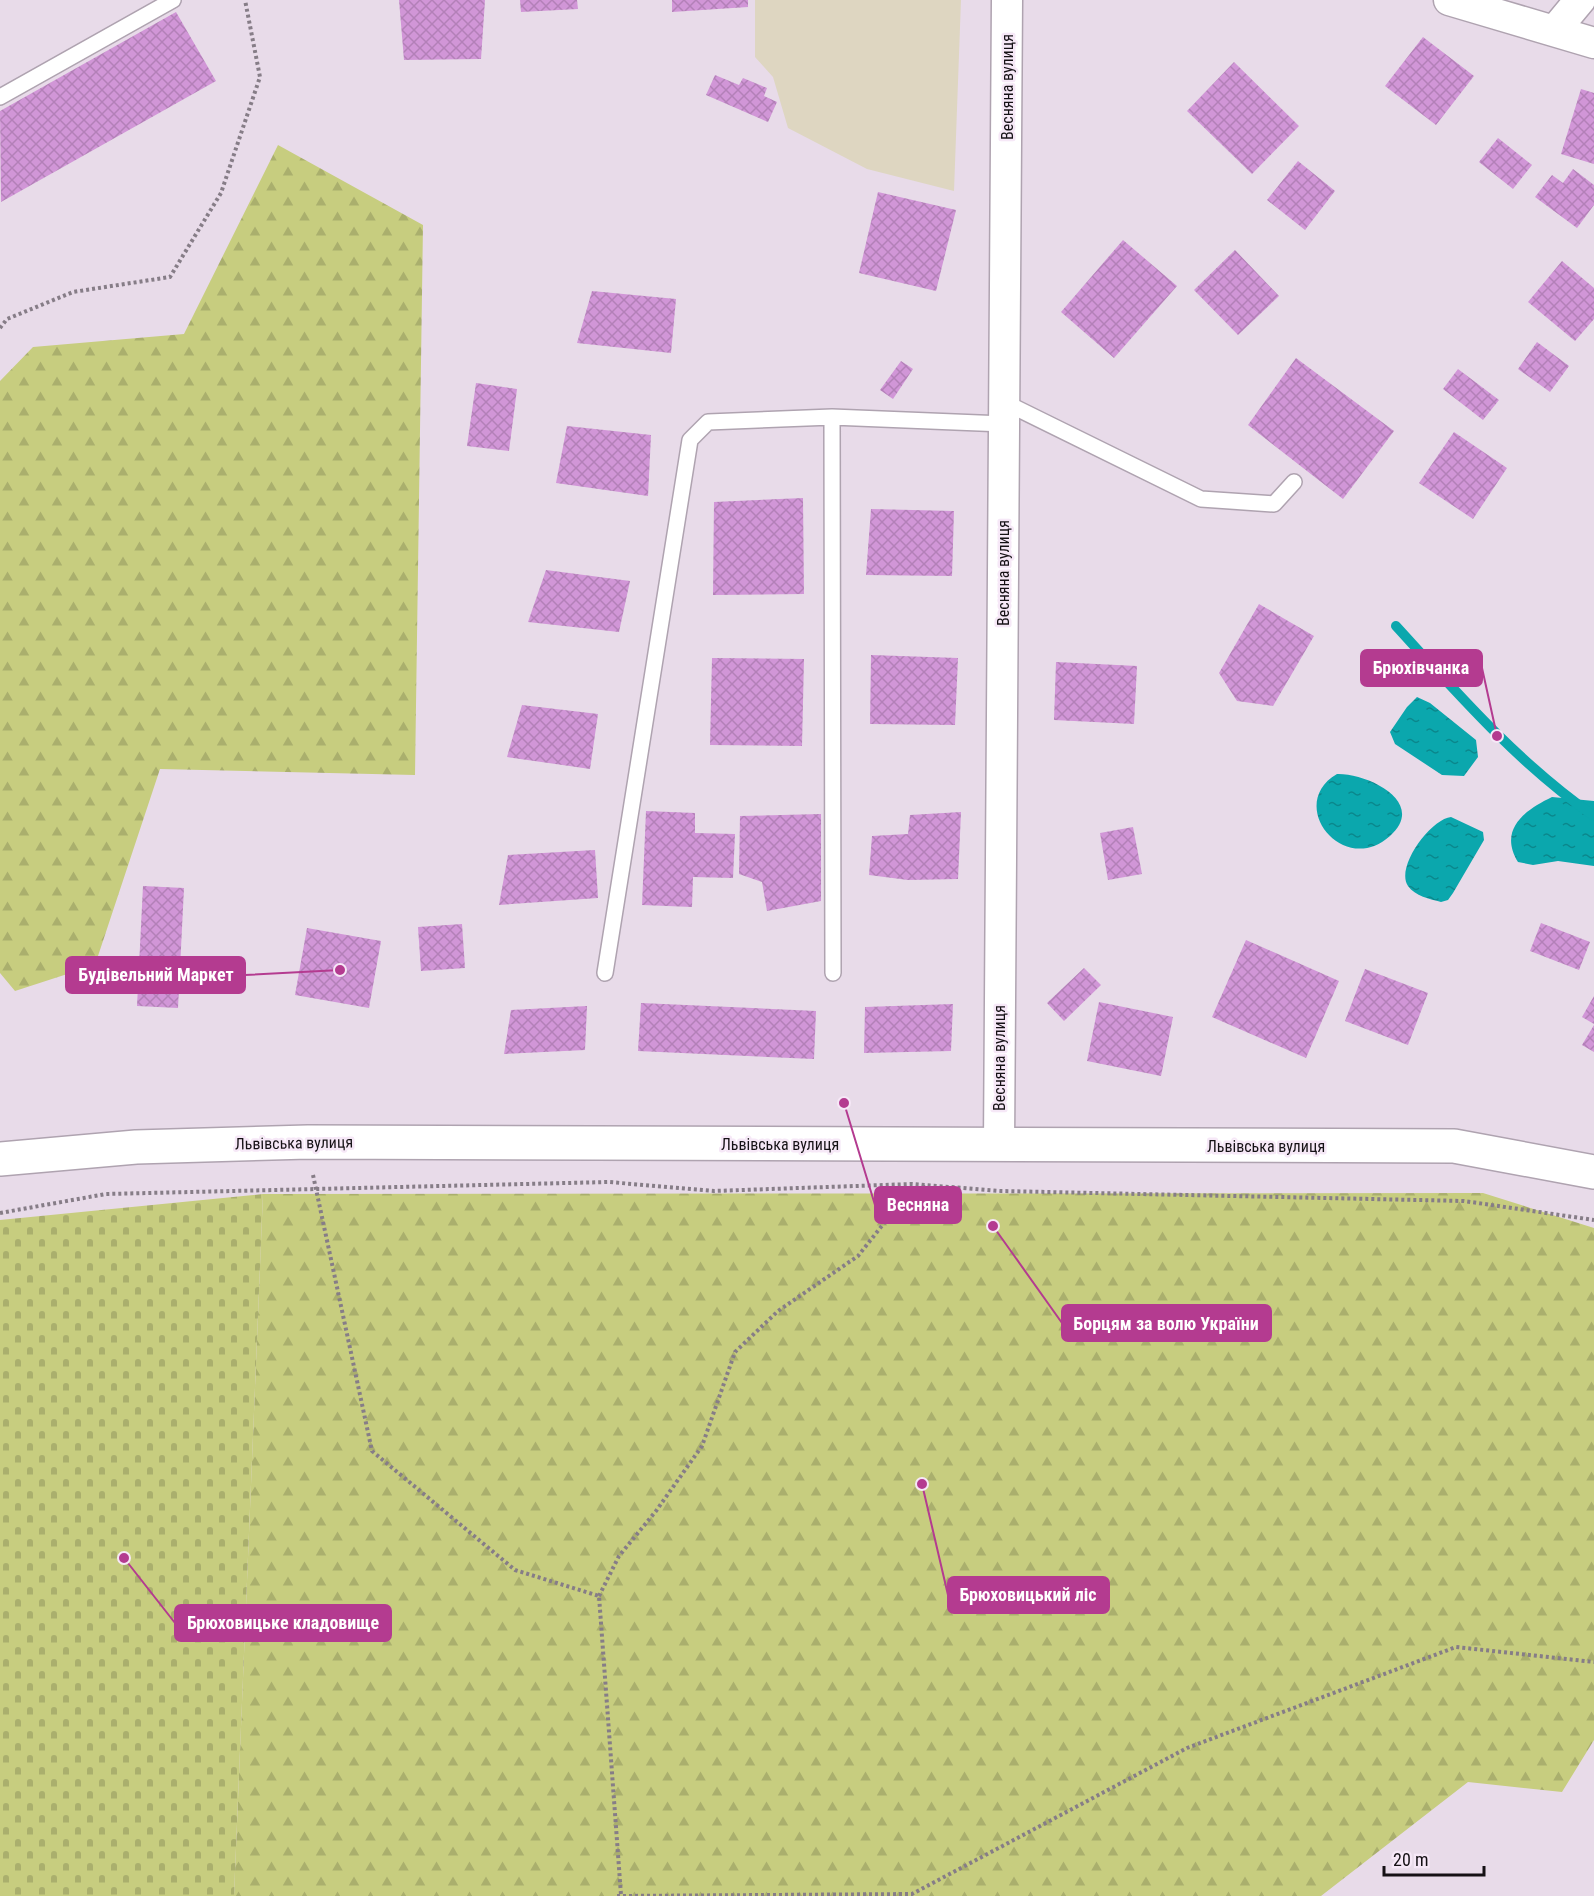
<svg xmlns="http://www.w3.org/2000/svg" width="1594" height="1896" viewBox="0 0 1594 1896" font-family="'Roboto Condensed',sans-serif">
	<defs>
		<pattern id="forest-firs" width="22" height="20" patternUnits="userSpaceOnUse" patternTransform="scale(1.5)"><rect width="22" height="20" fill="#c7cd7f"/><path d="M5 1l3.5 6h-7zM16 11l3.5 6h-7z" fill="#aaaf6d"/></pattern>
		<pattern id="cemetery-stones" width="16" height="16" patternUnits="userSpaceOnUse" patternTransform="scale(1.5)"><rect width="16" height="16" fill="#c7cd7f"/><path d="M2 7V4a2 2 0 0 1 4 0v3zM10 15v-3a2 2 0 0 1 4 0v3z" fill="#aaaf6d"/></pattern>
		<pattern id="water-ripples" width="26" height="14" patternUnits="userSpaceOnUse" patternTransform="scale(1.5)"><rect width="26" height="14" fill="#0ba7ad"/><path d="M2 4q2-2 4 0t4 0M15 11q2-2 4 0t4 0" fill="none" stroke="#0a878c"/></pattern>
		<pattern id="building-cross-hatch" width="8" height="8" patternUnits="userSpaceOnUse" patternTransform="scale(1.5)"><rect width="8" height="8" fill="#d196d7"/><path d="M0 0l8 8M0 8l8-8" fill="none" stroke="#b380b8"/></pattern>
	</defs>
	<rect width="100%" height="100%" fill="#e8dbe9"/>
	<path fill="#ded6c1" d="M755,0H961L954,191L867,169L788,128L773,77L755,57Z"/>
	<path fill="url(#forest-firs)" d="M278,145L423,225L415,775L160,769L95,965L15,991L0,973V381L33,347L184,334Z
		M1483,1193L1594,1228V1740L1562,1792L1468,1782L1321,1896H234L263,1194Z"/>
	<path fill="url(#cemetery-stones)" d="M263,1194L234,1896H0V1220Z"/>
	<path fill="url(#water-ripples)" d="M1417,697L1430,703L1476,740L1478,757L1464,776L1442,775L1395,744L1390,732L1407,707Z
		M1337,774C1367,773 1428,802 1390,836C1343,878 1285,804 1337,774Z
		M1552,797L1594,801V866L1558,861L1533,865L1518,862C1498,829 1525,810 1552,797Z
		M1451,817L1483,832L1484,840L1453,893L1448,900L1441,902C1430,899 1415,896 1408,886C1395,867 1431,819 1451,817Z"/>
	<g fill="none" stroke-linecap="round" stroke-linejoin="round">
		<path stroke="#0ba7ad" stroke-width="10" d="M1396,626C1458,694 1518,763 1594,816"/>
	</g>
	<path fill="url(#building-cross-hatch)" d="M399,0H485L481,59L404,60Z
		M520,0H577L578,9L521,12Z
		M672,0H748V7L672,12Z
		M176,12L216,81L1,202L0,111Z
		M1423,37L1474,76L1436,125L1385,86Z
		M1234,62L1299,126L1252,174L1187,111Z
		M715,75L739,85L743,78L767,88L764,96L777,102L768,122L706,95Z
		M1581,89L1594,93V164L1561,154Z
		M1498,138L1532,165L1513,189L1479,162Z
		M1298,161L1335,191L1305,230L1267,200Z
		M1573,169L1594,185V205L1577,228L1535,197L1552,175L1563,183Z
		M878,192L956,210L936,291L859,273Z
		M1123,240L1177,286L1114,358L1061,312Z
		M1235,250L1279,296L1238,335L1194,290Z
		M1562,261L1594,288V319L1575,341L1528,302Z
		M592,291L676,299L671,353L577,343Z
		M1537,342L1569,366L1550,392L1518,369Z
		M1296,358L1394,431L1343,499L1248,425Z
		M901,361L913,369L893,399L880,390Z
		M1458,369L1499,400L1483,420L1443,389Z
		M476,383L517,389L509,451L467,446Z
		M567,426L651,435L648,496L556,483Z
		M1454,432L1507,468L1473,519L1419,483Z
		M803,498L804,594L713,595L714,502Z
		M871,509L954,511L952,576L866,575Z
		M546,570L630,581L619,632L528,622Z
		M1259,604L1314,636L1273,706L1237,701L1219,673Z
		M871,655L958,658L955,725L870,724Z
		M712,658L804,659L802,746L710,745Z
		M1056,662L1137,666L1134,724L1054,720Z
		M522,705L598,714L590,769L507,757Z
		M646,811L695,813V833L735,834L733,878L693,877L692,907L642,905Z
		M961,812L958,879L908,880L869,875L872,836L908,834L910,815Z
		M821,814V901L767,911L762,882L739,874L740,816Z
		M1133,827L1142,874L1108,880L1100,833Z
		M595,850L598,898L499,905L508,855Z
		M143,886L184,888L178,1008L137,1006Z
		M1541,923L1590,942L1579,970L1530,951Z
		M462,924L465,968L421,971L418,927Z
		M307,928L381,941L369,1008L295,995Z
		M1246,940L1339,981L1306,1058L1212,1017Z
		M1084,968L1101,985L1064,1021L1047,1003Z
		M1365,969L1428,993L1408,1045L1345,1021Z
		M1594,996V1024L1582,1017Z
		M1099,1002L1173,1017L1161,1076L1087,1061Z
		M641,1003L816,1011L814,1059L638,1051Z
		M953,1004L951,1051L864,1053L865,1007Z
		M587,1006L585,1050L504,1054L511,1010Z
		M1594,1025V1052L1582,1045Z"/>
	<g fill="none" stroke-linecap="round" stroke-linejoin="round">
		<defs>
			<path id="service" d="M0,97L173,0
				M1004,402L1201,499L1274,504L1294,482
				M832,417L1004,424
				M605,973L690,440L708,422L832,417L833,973"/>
			<path id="minor" d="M1449,0L1594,43
				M1555,30L1580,0
				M999,1145L1007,0"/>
			<path id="secondary" d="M0,1159L136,1147L308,1142L1454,1146L1594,1172"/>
		</defs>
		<use href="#service" stroke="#afa3b0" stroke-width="18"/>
		<use href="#minor" stroke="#afa3b0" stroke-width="33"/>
		<use href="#secondary" stroke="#afa3b0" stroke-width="36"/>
		<path stroke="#867d87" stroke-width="4" stroke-dasharray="3 3" stroke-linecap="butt" d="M0,328L7,319L73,292L170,277L221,193L260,77L245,0
			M313,1175L372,1451L515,1570L599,1596L621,1895
			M0,1213L106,1194L609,1182L714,1191L912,1184L1001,1191L1464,1201L1594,1220
			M599,1596L619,1556L656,1511L702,1446L735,1352L778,1311L858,1256L900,1203L926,1184
			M617,1896L912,1894L1187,1748L1456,1647L1594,1662"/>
		<use href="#service" stroke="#fff" stroke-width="15"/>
		<use href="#minor" stroke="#fff" stroke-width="30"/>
		<use href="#secondary" stroke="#fff" stroke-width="33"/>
	</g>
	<g text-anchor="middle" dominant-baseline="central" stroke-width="5" stroke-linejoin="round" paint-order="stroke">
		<g font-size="16" fill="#151115" stroke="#f6e8f7">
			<text transform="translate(1007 87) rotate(-90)">Весняна вулиця</text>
			<text transform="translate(1003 573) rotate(-90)">Весняна вулиця</text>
			<text transform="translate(999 1058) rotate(-90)">Весняна вулиця</text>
			<text transform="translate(294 1143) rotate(-1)">Львівська вулиця</text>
			<text x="780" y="1144">Львівська вулиця</text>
			<text x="1266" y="1146">Львівська вулиця</text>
		</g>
	</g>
	<path fill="none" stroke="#b43b90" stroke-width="2" d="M1497 736L1482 668M340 970L245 975M844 1103L875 1205M993 1226L1062 1323M922 1484L948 1595M124 1558L175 1623"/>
	<g fill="#b43b90" stroke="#f6e8f7" stroke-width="2">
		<circle cx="1497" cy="736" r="6"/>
		<circle cx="340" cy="970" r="6"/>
		<circle cx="844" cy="1103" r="6"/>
		<circle cx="993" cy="1226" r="6"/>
		<circle cx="922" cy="1484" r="6"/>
		<circle cx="124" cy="1558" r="6"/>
	</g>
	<g fill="#b43b90" stroke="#b43b90" stroke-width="2">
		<rect x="1361" y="650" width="121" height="36" rx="6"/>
		<rect x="66" y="957" width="179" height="36" rx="6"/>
		<rect x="875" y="1187" width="86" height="36" rx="6"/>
		<rect x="1062" y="1305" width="209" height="36" rx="6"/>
		<rect x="948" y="1577" width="161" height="36" rx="6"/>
		<rect x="175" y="1605" width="216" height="36" rx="6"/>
	</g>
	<g font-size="18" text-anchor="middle" font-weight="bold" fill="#fff">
		<text x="1421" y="674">Брюхівчанка</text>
		<text x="156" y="981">Будівельний Маркет</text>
		<text x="918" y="1211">Весняна</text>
		<text x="1166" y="1330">Борцям за волю України</text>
		<text x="1028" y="1601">Брюховицький ліс</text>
		<text x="283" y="1629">Брюховицьке кладовище</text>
	</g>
	<path d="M1384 1866v9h100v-9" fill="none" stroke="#151115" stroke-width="3"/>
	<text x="1393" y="1866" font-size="18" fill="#151115" stroke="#f6e8f7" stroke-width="4.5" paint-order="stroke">20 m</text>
</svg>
